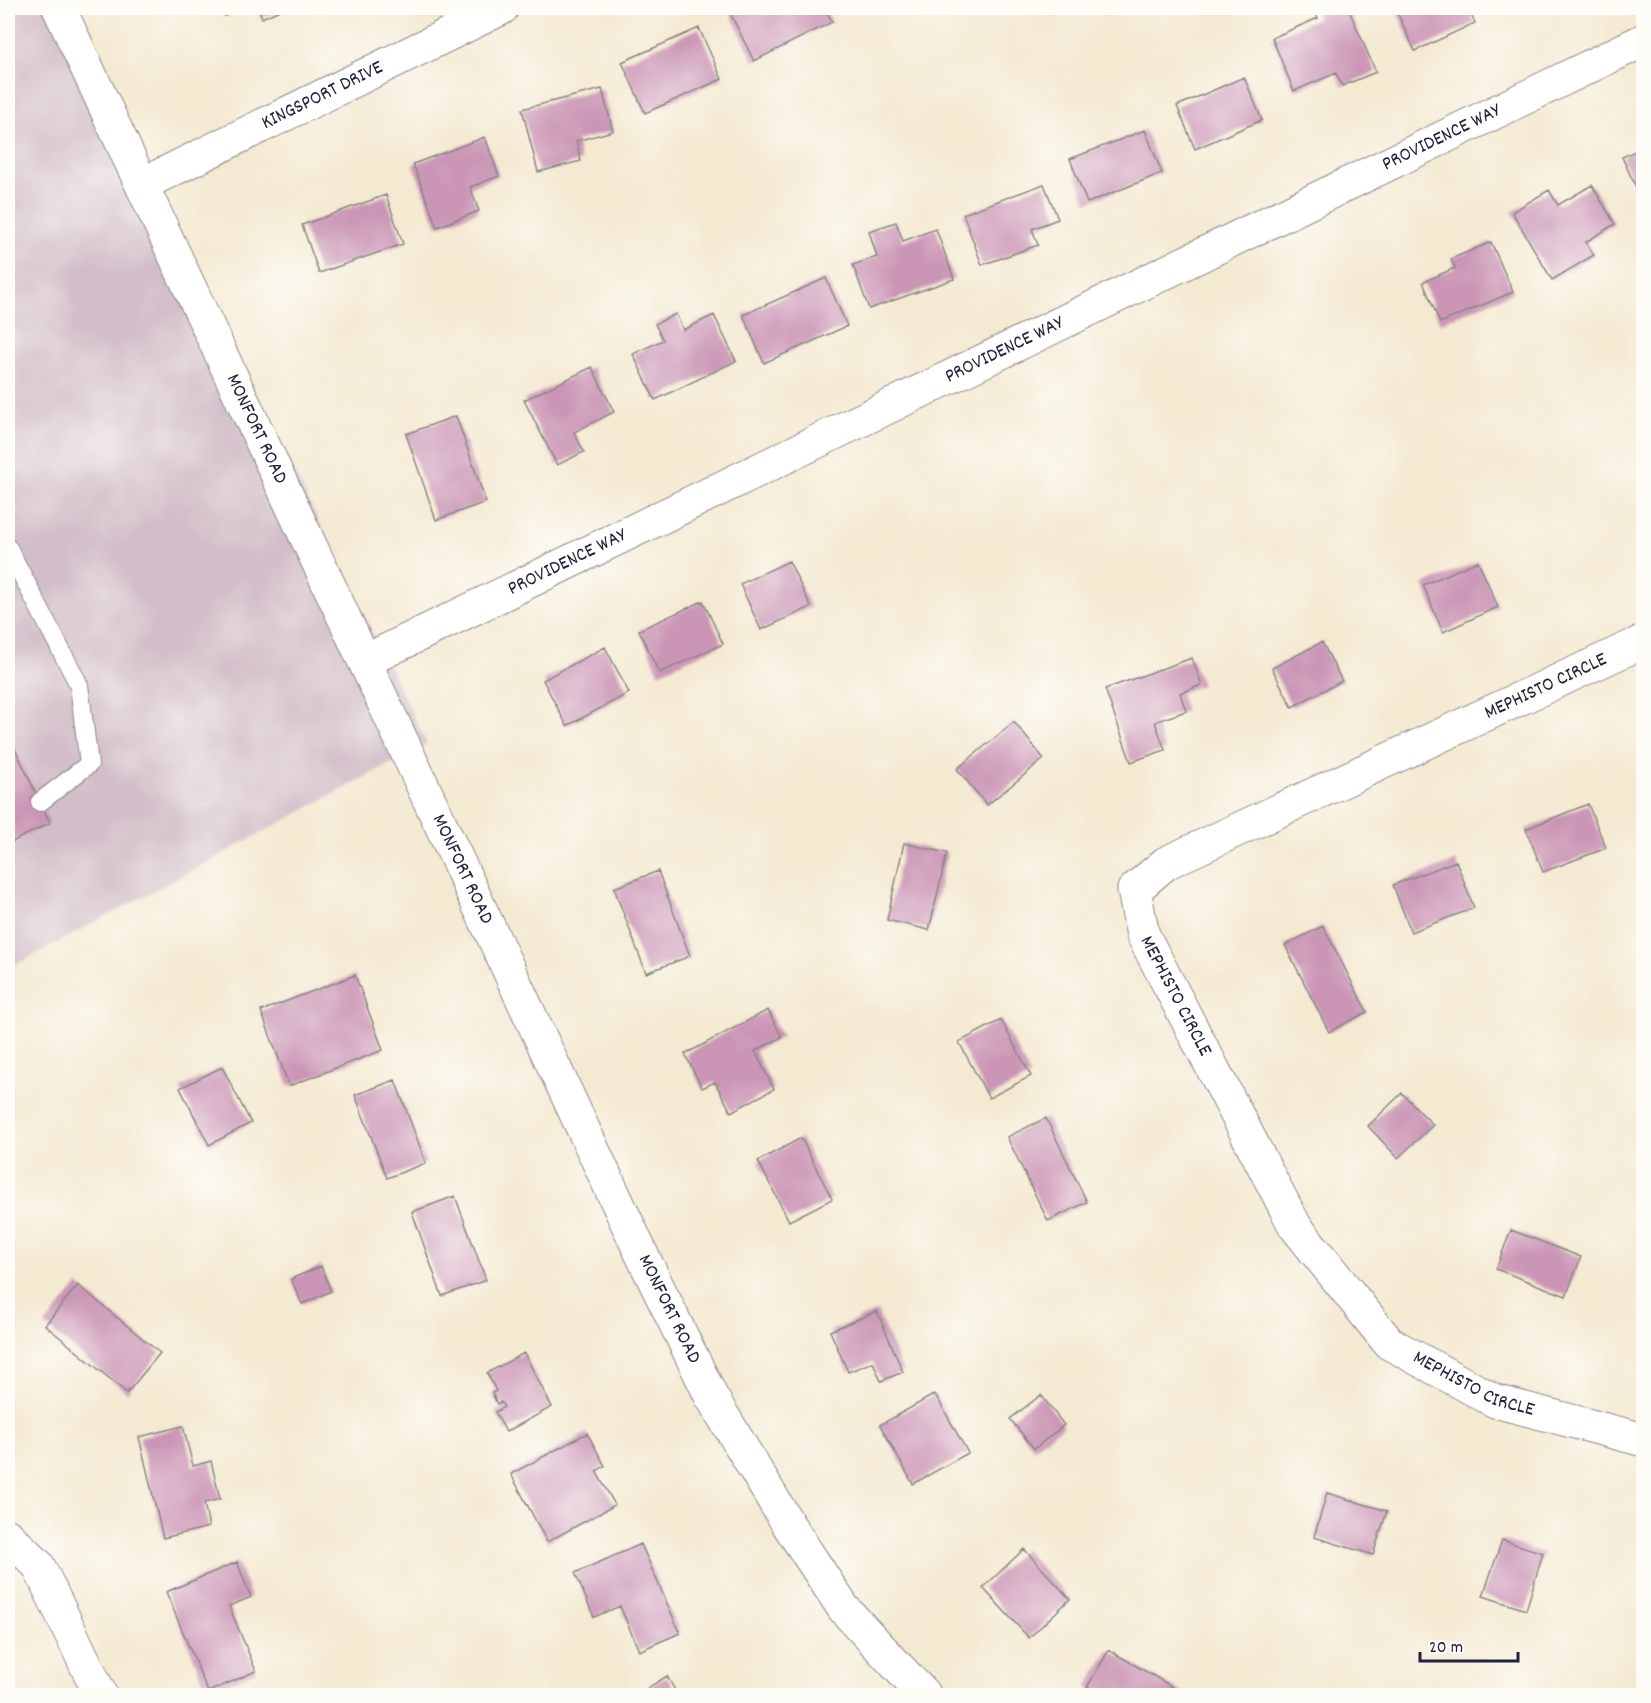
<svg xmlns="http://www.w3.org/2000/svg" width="1651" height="1703" viewBox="0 0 1651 1703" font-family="Dekko,sans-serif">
	<rect width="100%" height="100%" fill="#fdfcf7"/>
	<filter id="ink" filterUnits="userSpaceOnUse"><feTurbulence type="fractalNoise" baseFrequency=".0167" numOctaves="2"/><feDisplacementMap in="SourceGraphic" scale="12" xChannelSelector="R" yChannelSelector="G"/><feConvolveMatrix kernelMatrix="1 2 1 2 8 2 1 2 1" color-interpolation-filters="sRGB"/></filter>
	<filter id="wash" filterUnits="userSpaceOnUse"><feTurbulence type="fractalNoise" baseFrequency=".008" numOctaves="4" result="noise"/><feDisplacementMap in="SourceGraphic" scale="24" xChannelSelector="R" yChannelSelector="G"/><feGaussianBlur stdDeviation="1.35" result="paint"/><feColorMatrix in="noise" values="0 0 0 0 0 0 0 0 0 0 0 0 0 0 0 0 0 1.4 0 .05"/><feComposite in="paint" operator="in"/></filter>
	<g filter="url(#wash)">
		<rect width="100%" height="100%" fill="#f4e9d1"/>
		<path fill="#d2bdc8" d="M8,8H68L427,744L8,969Z"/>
		<g id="blocks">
			<path fill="#cb96b6" d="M221,8H243L225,16Z
				M258,8H284L262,18Z
				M745,8H825L832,22L754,61L731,15Z
				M1314,8H1348L1376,72L1342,86L1336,73L1294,91L1272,38L1318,18Z
				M1395,8H1468L1475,23L1415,51Z
				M699,28L722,79L645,113L622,62Z
				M1244,77L1262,120L1195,149L1177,106Z
				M602,89L613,131L576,141L581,161L538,172L522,109Z
				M1145,130L1162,173L1087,203L1070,159Z
				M485,137L499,176L470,187L479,211L437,227L413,164Z
				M1644,147V197L1641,198L1622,157Z
				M1044,184L1058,219L1032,229L1038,245L982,265L963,214Z
				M1592,185L1615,224L1586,242L1594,255L1552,280L1512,212L1549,190L1558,205Z
				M386,195L403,244L319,273L302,225Z
				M896,222L903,241L936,229L954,279L869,309L853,265L877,257L869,231Z
				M1491,242L1513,292L1440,323L1423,282L1455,268L1451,259Z
				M826,278L847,326L764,363L743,315Z
				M676,314L683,330L714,315L736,361L655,400L633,354L663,340L655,324Z
				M592,367L614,412L574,432L584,452L557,465L524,400Z
				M456,416L486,502L436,520L406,434Z
				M789,561L811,607L761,630L740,584Z
				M1478,561L1498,607L1443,632L1423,585Z
				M703,601L723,644L659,673L639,630Z
				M1322,642L1342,681L1292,707L1272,668Z
				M605,647L629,693L567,726L543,680Z
				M1192,658L1202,685L1180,693L1186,711L1155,722L1165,750L1131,762L1105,689Z
				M1014,722L1044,759L987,805L957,769Z
				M8,734L50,823L8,844Z
				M1588,804L1606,848L1543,872L1526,829Z
				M904,843L947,853L929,930L887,920Z
				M1456,861L1474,908L1411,932L1393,885Z
				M658,871L690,956L646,973L614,888Z
				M1323,926L1367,1012L1329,1032L1285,945Z
				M355,975L383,1050L289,1086L261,1011Z
				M768,1010L782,1037L755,1051L774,1089L731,1112L715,1082L702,1088L685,1054Z
				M1001,1020L1031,1076L989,1098L959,1042Z
				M222,1067L251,1123L209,1145L180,1088Z
				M395,1080L426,1163L387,1178L355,1095Z
				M1402,1093L1433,1125L1398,1158L1368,1126Z
				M1046,1118L1087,1202L1048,1221L1007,1137Z
				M801,1138L832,1199L789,1221L758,1161Z
				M455,1196L486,1280L442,1296L412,1212Z
				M1511,1230L1581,1257L1566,1296L1496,1269Z
				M321,1266L331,1291L302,1304L291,1279Z
				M78,1285L160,1353L127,1393L45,1325Z
				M877,1311L903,1372L881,1381L873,1362L848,1372L830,1331Z
				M524,1353L552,1407L506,1432L495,1412L504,1407L501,1402L497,1404L492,1393L496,1391L487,1373Z
				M935,1394L968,1453L913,1484L880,1425Z
				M1041,1395L1064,1425L1034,1449L1010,1419Z
				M183,1426L193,1466L211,1461L220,1499L204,1503L209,1527L163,1538L139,1437Z
				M587,1433L605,1466L596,1471L615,1505L547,1542L511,1474Z
				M1327,1493L1387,1511L1373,1555L1314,1537Z
				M1502,1540L1543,1553L1526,1610L1483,1596Z
				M641,1544L680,1633L639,1651L620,1606L594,1617L575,1573Z
				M1024,1549L1070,1599L1029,1638L983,1588Z
				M237,1562L251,1597L229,1606L256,1671L208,1692L166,1592Z
				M1109,1650L1188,1696H1103L1087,1687Z
				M667,1676L678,1696H635Z"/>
		</g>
	</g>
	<g filter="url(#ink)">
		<use href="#blocks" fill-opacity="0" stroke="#8b8686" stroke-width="1.5"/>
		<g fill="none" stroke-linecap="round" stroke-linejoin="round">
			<defs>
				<path id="lane" d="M8,548L79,685L89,764L40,802"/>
				<g id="street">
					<path id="s1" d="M143,184L502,8"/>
					<path id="s2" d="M1644,641L1166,863L1134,890L1143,935L1295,1226L1389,1343L1495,1401L1644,1440"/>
					<path id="s3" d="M365,661L1644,40"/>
					<path d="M8,1536L38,1565L101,1696"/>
				</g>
				<g id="secondary">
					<path id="s4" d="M59,8L643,1257L711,1396L788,1524L844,1609L925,1696"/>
				</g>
			</defs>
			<use href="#lane" stroke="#8b8686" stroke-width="20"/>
			<use href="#street" stroke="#8b8686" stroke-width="35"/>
			<use href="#secondary" stroke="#8b8686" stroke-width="35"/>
			<use href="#lane" stroke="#fff" stroke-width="18"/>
			<use href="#street" stroke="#fff" stroke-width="33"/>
			<use href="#secondary" stroke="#fff" stroke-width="33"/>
		</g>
	</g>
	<g text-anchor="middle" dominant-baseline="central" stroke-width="5" stroke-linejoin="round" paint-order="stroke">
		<g font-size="20" fill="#22223b" stroke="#fdfcf7">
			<text stroke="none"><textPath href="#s1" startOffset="200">KINGSPORT DRIVE</textPath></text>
			<text stroke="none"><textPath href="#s3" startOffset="1197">PROVIDENCE WAY</textPath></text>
			<text stroke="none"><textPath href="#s3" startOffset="711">PROVIDENCE WAY</textPath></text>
			<text stroke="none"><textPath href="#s4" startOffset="465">MONFORT ROAD</textPath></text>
			<text stroke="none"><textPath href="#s3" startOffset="225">PROVIDENCE WAY</textPath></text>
			<text transform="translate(1546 687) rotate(-25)">MEPHISTO CIRCLE</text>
			<text stroke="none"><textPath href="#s4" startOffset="951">MONFORT ROAD</textPath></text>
			<text stroke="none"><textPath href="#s2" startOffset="684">MEPHISTO CIRCLE</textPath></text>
			<text stroke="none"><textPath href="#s4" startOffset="1437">MONFORT ROAD</textPath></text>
			<text stroke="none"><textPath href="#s2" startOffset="1188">MEPHISTO CIRCLE</textPath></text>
		</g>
	</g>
	<rect width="1651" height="1703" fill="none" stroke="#fdfcf7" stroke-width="30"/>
	<path d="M1420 1652v9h98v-9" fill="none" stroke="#22223b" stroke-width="3"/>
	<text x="1429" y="1652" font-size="18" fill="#22223b" stroke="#fdfcf7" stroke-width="4.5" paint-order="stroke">20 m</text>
</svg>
